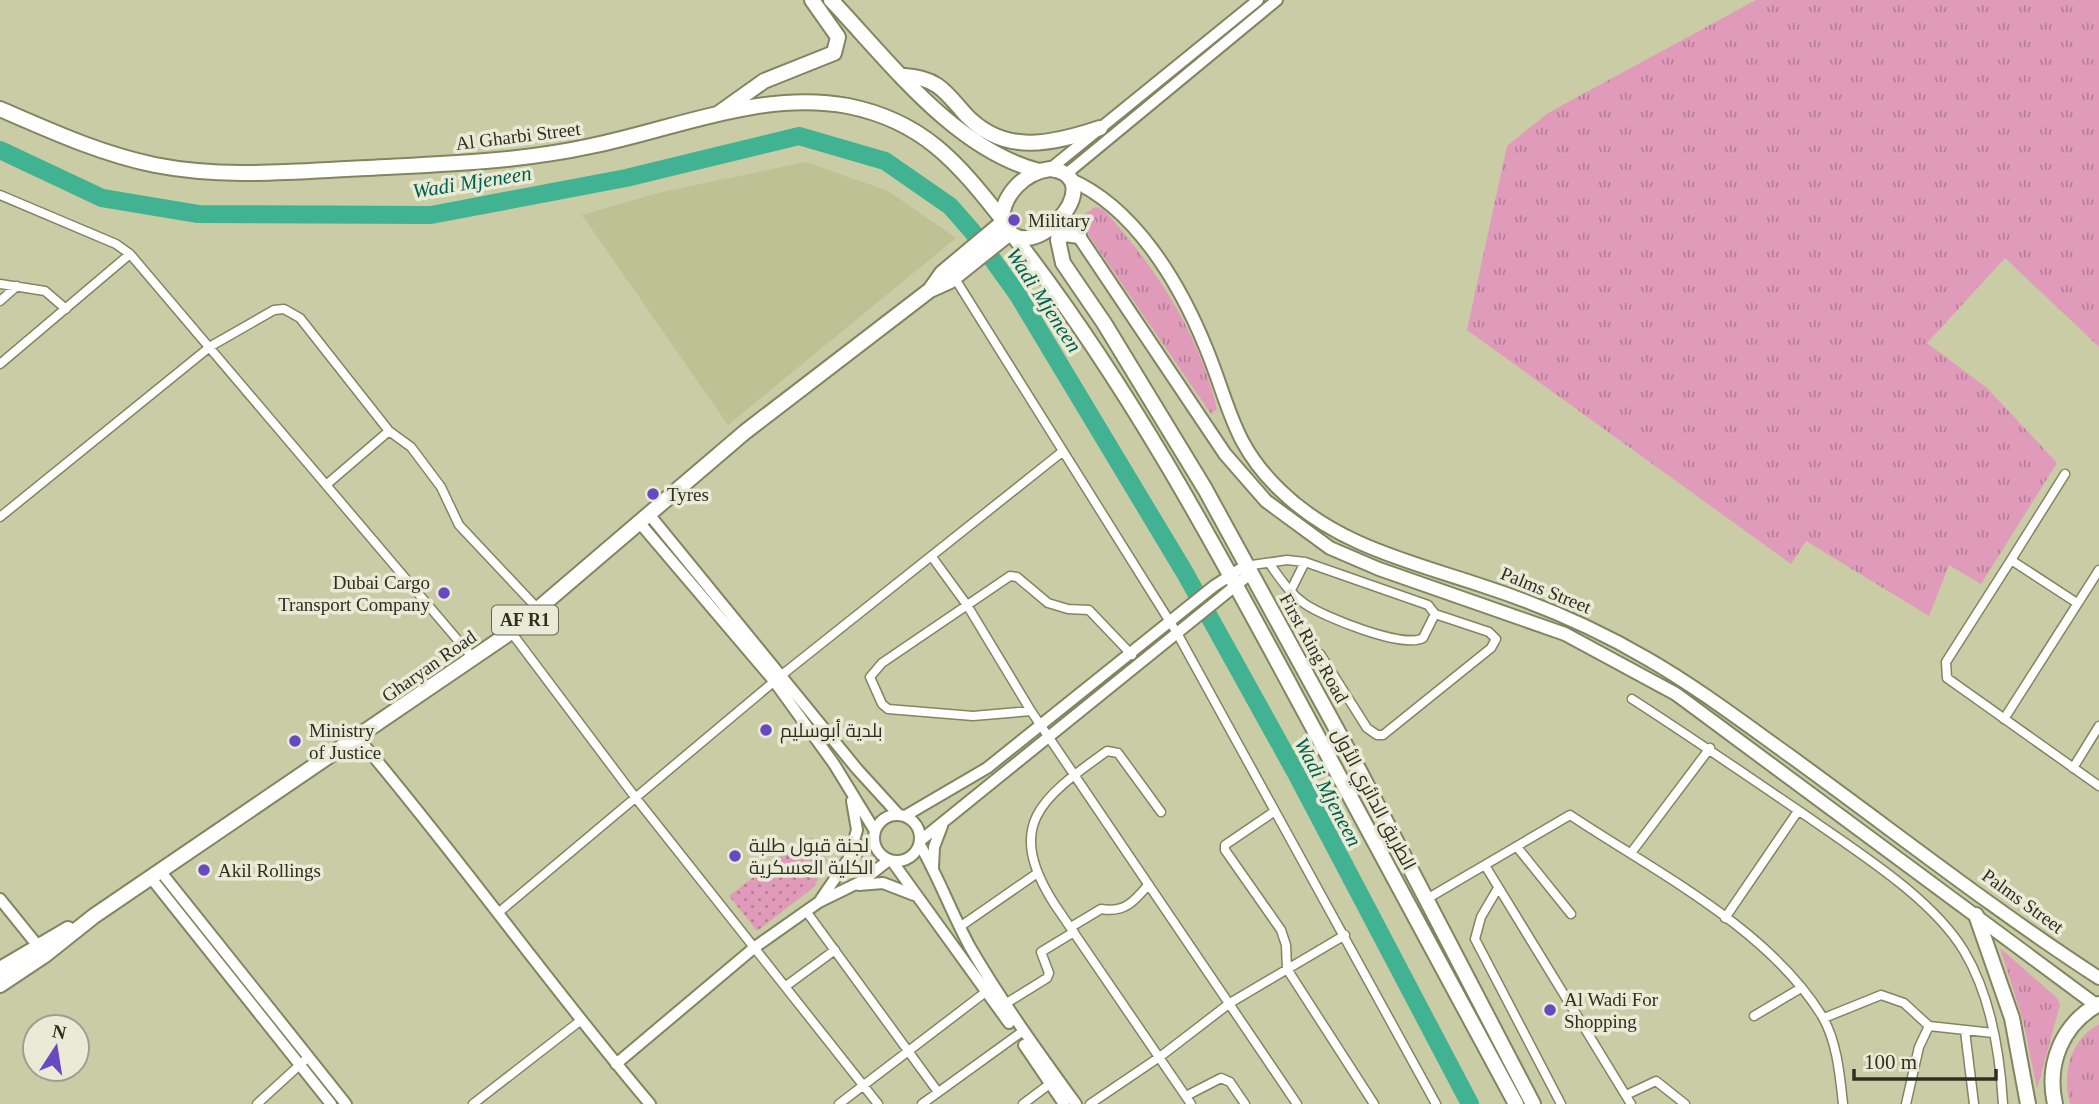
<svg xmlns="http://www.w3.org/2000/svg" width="2099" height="1104" viewBox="0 0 2099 1104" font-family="'Times New Roman',Cairo,serif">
	<defs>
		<pattern id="grass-tufts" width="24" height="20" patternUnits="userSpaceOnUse" patternTransform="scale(1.75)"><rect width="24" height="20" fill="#e09bbb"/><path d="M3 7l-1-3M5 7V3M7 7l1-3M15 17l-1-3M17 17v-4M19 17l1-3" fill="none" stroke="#b67f98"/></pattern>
		<pattern id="garden-dots" width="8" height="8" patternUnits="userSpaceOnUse" patternTransform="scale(1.75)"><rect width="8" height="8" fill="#e09bbb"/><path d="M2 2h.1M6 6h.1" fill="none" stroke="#b67f98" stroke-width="1.8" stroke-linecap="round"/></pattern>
	</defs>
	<rect width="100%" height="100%" fill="#c9cca5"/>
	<path fill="#bec194" d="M806,162L888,191L956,238L728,425L582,215L658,193Z"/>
	<path fill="url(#grass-tufts)" d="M1756,0H2099V347L2005,258L1927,343L1987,388L2057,463L1981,584L1949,565L1929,616L1806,541L1791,564L1467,330L1507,146L1548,113Z
		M1095,207L1103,209C1156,268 1198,331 1217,409L1211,414L1081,224L1083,215Z
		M2000,948L2057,998L2060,1005L2037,1089L2023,1020Z
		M2099,1024V1104H2070C2062,1074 2070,1040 2099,1024Z"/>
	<path fill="url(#garden-dots)" d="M811,837L827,860L814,887L757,931L729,896L794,846L797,850Z"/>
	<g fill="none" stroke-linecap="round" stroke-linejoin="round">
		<path stroke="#41b392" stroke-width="18" d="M0,150L102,198L198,214L431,215L626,178L799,136L885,161L950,206L972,231L1018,295L1185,573L1297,775L1470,1104"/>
		<defs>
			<path id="street" d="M0,195L116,244L130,254L473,658
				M954,277L1177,633L1436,1104
				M0,284L45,291L66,309
				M0,301L17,286
				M0,364L130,254
				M326,485L389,431
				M0,517L211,346L274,310L284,309L300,318L389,431L411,447L441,487L459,525L538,609
				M932,557L967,605L1031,711L1297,1104
				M2011,560L2065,474
				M1269,563C1280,578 1289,593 1305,604C1324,617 1403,649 1423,638L1435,614
				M1245,566L1287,560L1305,562L1428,605L1435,614L1489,632L1496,639L1491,648L1383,735H1377L1367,728L1320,654
				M1290,592L1305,562
				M2077,603L2011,560L1946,662L1947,678L2099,786
				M511,632L635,797L878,1104
				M1632,699C1691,737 1749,777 1808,817C1859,853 1932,898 1964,951C1991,996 2000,1053 2003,1104
				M1031,711L973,716L888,709L882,704L870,677L882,663L1010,576L1017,577L1048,603L1068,609L1089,610L1132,655
				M2004,719L2099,570
				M2073,768L2099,726
				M1275,811L1225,845V850L1281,930L1286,945L1287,969L1374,1104
				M1161,812L1118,753L1107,751C1040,799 1004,825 1055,905L1191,1104
				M1517,847L1571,914
				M1631,853L1710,748
				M1486,867L1631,1104
				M1498,888L1481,917L1475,939L1561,1104
				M1425,900L1570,815C1654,871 1768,928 1822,1016C1837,1041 1840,1076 1843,1104
				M806,911L938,1092
				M498,913L783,674L1062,452
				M1725,918L1798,811
				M961,926L1036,874
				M1071,927L1101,909C1124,913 1134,902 1148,885
				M786,986L835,950
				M1005,1004L1047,978L1049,973L1041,952L1074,932
				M1754,1016L1801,988
				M1824,1018L1881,995L1904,1003L1929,1026L1993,1033
				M1965,1031L1974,1104
				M1626,1095L1656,1081L1685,1104
				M1186,1096L1221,1078L1230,1082L1245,1104
				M257,1104L304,1061
				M473,1104L580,1021
				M839,1104L987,991
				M922,1104L1023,1031
				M1023,1104L1051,1083
				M1090,1104L1161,1056L1230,1003L1345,935
				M1906,1104L1919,1047L1929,1026"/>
			<path id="secondary" d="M1050,169L1258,0
				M1065,175L1277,0
				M648,513L857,769L898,814
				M638,521L774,681L834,764L875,831
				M358,738C459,857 549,985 650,1104
				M874 838a23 23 0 1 1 46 0a23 23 0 1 1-46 0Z
				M905,816L987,768L1214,586L1245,566
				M921,840L1250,574
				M920,845C939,878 952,914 970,947C1002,1002 1039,1053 1076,1104
				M849,857L857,830L852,801
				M892,861L1009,1023
				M933,867L934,847L942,826
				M161,872L346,1104
				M151,878L331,1104
				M859,885L883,883L914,895
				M0,899L42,951
				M821,899L847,861L874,838
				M1024,1045L1064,1104
				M616,1064L755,947L819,902L862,881L889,860"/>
			<path id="primary" d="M1069,179C1135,207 1180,284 1206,348C1230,406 1232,444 1280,490C1337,546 1412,562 1486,587C1541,605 1595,628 1646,658C1695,686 1740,720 1786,753C1890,828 1991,908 2099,978
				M1064,214L1225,454L1266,501L1330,548L1379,569L1565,634L1676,694L2096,1005"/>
			<path id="highway" d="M831,0C890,62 954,149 1039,171
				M905,76C937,78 945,91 965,114C1004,156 1052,144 1100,128
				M0,109C51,131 101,154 155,165C226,179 297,171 368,168C443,164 518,162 591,146C675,129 761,90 848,106C923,121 957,162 1002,219
				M719,113L764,81L834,53L838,37L812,0
				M1050,169C1117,177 1022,280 1002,219C1003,194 1025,172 1050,169Z
				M1062,218L1058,240L1063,263L1104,323L1205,489L1360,772L1533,1104
				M1012,234C1125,379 1210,536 1297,698C1370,833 1443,969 1516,1104
				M1058,240L1065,234L1079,236
				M930,290L950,281L1010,233
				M1976,915L2012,1018L2028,1104
				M0,969L68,929
				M0,985L45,955L94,916L511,632L745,432L930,290L942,273L1003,222
				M2055,1104C2046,1064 2062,1024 2099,1004"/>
		</defs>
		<use href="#street" stroke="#838561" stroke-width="11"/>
		<use href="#secondary" stroke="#838561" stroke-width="14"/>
		<use href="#primary" stroke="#838561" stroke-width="16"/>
		<use href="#highway" stroke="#838561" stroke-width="18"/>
		<use href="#street" stroke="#fff" stroke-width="8"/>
		<use href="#secondary" stroke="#fff" stroke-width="10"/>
		<use href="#primary" stroke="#fff" stroke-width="12"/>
		<use href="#highway" stroke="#fff" stroke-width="14"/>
	</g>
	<g fill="#6849c2" stroke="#e9ebd7" stroke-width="2.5">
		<circle cx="1014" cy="220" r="7"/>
		<circle cx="653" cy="494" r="7"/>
		<circle cx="444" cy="593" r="7"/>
		<circle cx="766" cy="730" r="7"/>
		<circle cx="295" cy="741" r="7"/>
		<circle cx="735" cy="856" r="7"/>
		<circle cx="204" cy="870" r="7"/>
		<circle cx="1550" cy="1010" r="7"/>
	</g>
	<g text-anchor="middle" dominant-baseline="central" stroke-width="7" stroke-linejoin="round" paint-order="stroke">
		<rect fill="#e9ebd7" stroke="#666757" stroke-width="2" x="492" y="605.5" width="66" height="29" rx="5"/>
		<g font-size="18" font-weight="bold" fill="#2e2f20">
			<text x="525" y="620">AF R1</text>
		</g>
		<g font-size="19" fill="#2e2f20" stroke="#e9ebd7">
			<text transform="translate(518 136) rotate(-7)">Al Gharbi Street</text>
			<text transform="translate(1546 590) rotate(22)">Palms Street</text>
			<text transform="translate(1314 648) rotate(61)">First Ring Road</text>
			<text transform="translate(429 666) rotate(-35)">Gharyan Road</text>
			<text transform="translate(1374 799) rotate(62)">الطريق الدائري الأول</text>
			<text transform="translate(2023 901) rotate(36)">Palms Street</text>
		</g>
		<g font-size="19" fill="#2e2f20" stroke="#e9ebd7" text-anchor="start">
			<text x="1028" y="220">Military</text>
			<text x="667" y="494">Tyres</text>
			<text x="430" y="582" text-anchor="end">Dubai Cargo<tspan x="430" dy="22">Transport Company</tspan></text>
			<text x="309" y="730">Ministry<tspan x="309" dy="22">of Justice</tspan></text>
			<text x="780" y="730">بلدية أبوسليم</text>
			<text x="749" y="845">لجنة قبول طلبة<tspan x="749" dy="22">الكلية العسكرية</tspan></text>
			<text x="218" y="870">Akil Rollings</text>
			<text x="1564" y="999">Al Wadi For<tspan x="1564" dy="22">Shopping</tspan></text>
		</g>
		<g font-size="21" font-style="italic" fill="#00604a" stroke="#e9ebd7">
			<text transform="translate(472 182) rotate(-9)">Wadi Mjeneen</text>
			<text transform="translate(1044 300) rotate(57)">Wadi Mjeneen</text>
			<text transform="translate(1328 792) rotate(62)">Wadi Mjeneen</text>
		</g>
	</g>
	<g transform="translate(56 1048) rotate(12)"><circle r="33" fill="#e9ebd7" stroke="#9ea08e" stroke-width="2"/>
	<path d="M0-5L12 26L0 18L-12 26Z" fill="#6849c2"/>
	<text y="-10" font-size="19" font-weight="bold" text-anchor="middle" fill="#2e2f20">N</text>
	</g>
	<path d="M1854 1069v10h142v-10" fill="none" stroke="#2e2f20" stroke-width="3.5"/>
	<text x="1864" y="1069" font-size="21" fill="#2e2f20" stroke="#e9ebd7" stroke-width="5" paint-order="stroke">100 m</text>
</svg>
